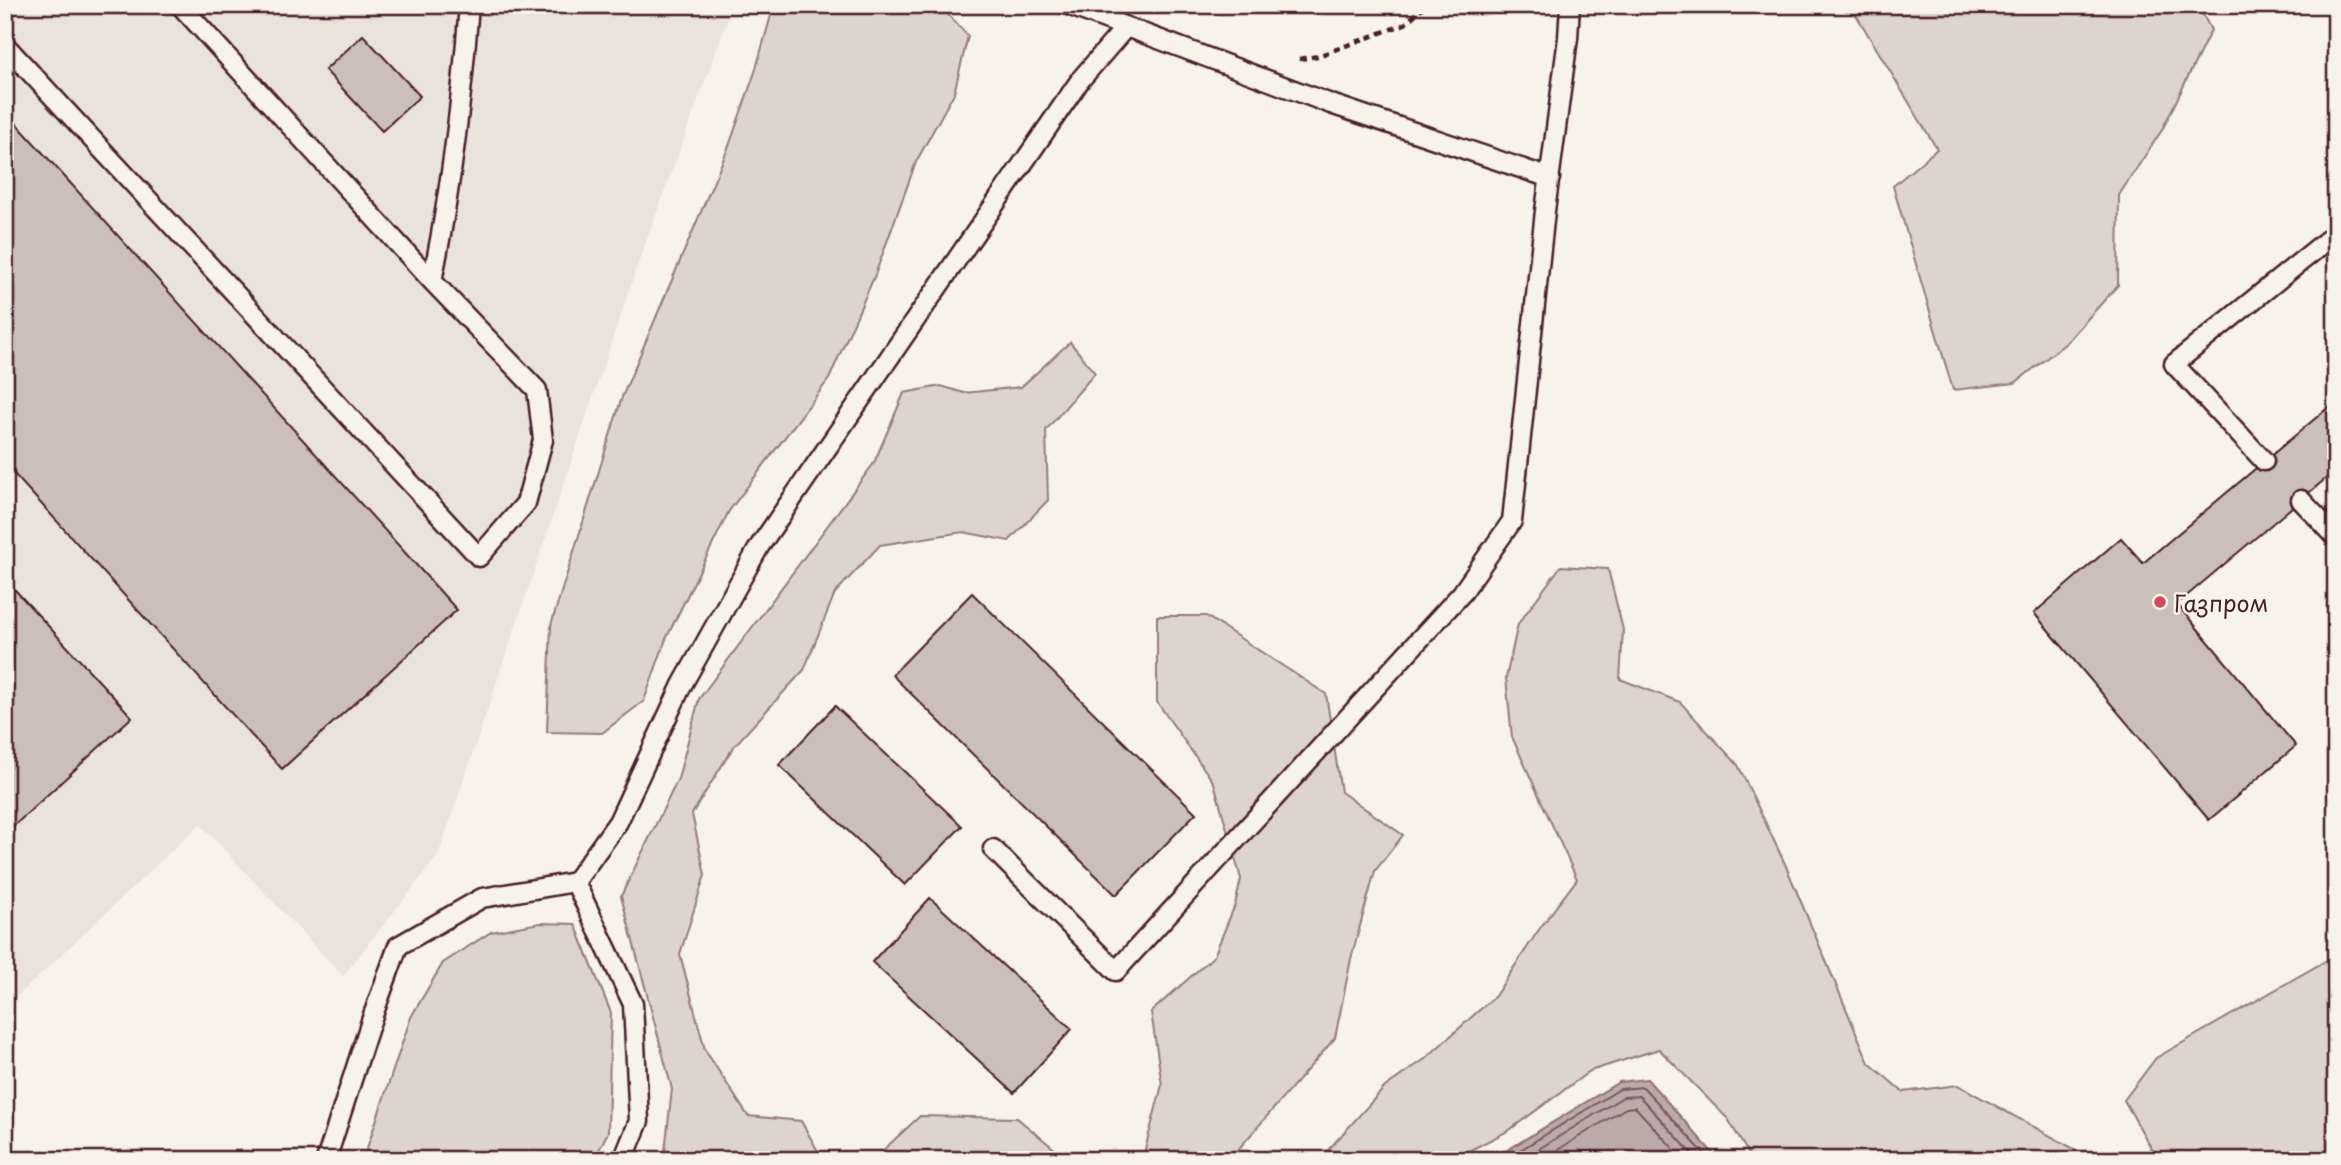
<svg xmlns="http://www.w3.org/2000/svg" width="2341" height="1165" viewBox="0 0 2341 1165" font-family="'Playpen Sans',sans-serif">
	<rect width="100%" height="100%" fill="#f7f3e8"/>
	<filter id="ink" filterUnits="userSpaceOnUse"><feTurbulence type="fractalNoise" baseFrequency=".0143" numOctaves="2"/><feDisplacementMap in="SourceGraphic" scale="14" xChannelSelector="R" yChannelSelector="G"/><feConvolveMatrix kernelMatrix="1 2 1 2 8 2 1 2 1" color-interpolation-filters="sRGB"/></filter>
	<g filter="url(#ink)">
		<path fill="#eae3da" d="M5,5H733L641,255L438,856L343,976L200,824L5,1008Z"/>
		<path fill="#ded4cc" stroke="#947a7c" stroke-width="2" d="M774,5H939L968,36L954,93L916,162L875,275L829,379L729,511L666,639L644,701L602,733L547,732L551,625L622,397L729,146L755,72Z
			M1856,5H2198L2211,30L2162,130L2119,195L2118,285L2066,343L2015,383L1953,390L1893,186L1937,149L1852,8Z
			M1070,342L1095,373L1046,430L1048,500L1009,541L963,532L880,545L835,593L804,670L734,746L692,814L705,875L680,954L705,1050L748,1116L801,1121L823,1160H664L672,1089L621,896L678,779L699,699L874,463L904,393L941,386L964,393L1021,387Z
			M1561,566L1608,569L1623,630L1620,679L1680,702L1738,765L1785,864L1869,1063L1903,1092L1958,1085L2094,1160H1752L1728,1119L1659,1049L1590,1071L1508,1131L1451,1160H1319L1385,1087L1425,1059L1495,996L1540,928L1577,879L1512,737L1506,678L1518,624Z
			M1157,616H1206L1326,694L1341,792L1403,835L1375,871L1351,959L1335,1038L1229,1160H1129L1143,1157L1162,1085L1151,1012L1214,956L1235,905L1241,879L1214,783L1157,702Z
			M540,923L575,924L611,1013L608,1132L594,1160H363L411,1017L443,963L491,932Z
			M2336,955V1160H2158L2124,1100L2156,1058Z
			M920,1116L1017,1118L1068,1160H994L989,1156L984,1160H864L880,1153Z"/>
		<path fill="#bcaaa7" stroke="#8e7275" stroke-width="2" d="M1647,1079L1719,1160H1491L1619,1082Z"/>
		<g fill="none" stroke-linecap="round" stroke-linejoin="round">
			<path stroke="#78575d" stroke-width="2" d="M1504,1160L1620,1089L1643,1087L1710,1160
				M1521,1160L1623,1097L1639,1096L1698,1160
				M1541,1160L1626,1108L1635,1107L1684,1160"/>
		</g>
		<path fill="#ccbfb9" stroke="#4a1f2b" stroke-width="2" d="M363,35L420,96L382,131L325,70Z
			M5,111L457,610L282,769L5,464Z
			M2336,401V470L2177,604L2296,746L2209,820L2034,613L2121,538L2143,563Z
			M5,579L132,717L5,834Z
			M972,593L1196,813L1116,895L892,675Z
			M835,706L962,826L905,885L779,765Z
			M930,898L1072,1029L1014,1093L872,962Z"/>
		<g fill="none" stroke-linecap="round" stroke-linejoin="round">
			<defs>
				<path id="service" d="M1068,5L1331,104L1550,178
					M5,45L479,557L526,503L543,440L537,390L432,281L180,5
					M432,281C451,190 462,98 469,5
					M2264,461L2174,364L2336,233
					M2301,500L2336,537
					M993,849L1116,971L1462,593L1512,521L1545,211L1568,38L1570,5
					M575,882L633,1004L639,1121L623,1160
					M326,1160L372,1018L398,946L482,898L575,882L618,822L682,685L759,547L1081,79L1125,28"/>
			</defs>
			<use href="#service" stroke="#4a1f2b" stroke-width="23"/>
			<path stroke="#4a1f2b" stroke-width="4.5" stroke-dasharray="7 5" stroke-linecap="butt" d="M1299,59L1318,56L1405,24L1425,5"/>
			<use href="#service" stroke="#f7f3e8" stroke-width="18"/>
		</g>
	</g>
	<circle fill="#d1495b" stroke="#f7f3e8" stroke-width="2.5" cx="2160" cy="602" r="7"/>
	<g text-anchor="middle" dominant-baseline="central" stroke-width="5" stroke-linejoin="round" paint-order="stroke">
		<g font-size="23" fill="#4a1f2b" stroke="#f7f3e8" text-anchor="start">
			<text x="2174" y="602">Газпром</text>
		</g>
	</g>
	<rect width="2341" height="1165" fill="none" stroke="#f7f3e8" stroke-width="28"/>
	<rect x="14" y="14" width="2313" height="1137" fill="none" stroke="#4a1f2b" stroke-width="2.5" filter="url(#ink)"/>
</svg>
